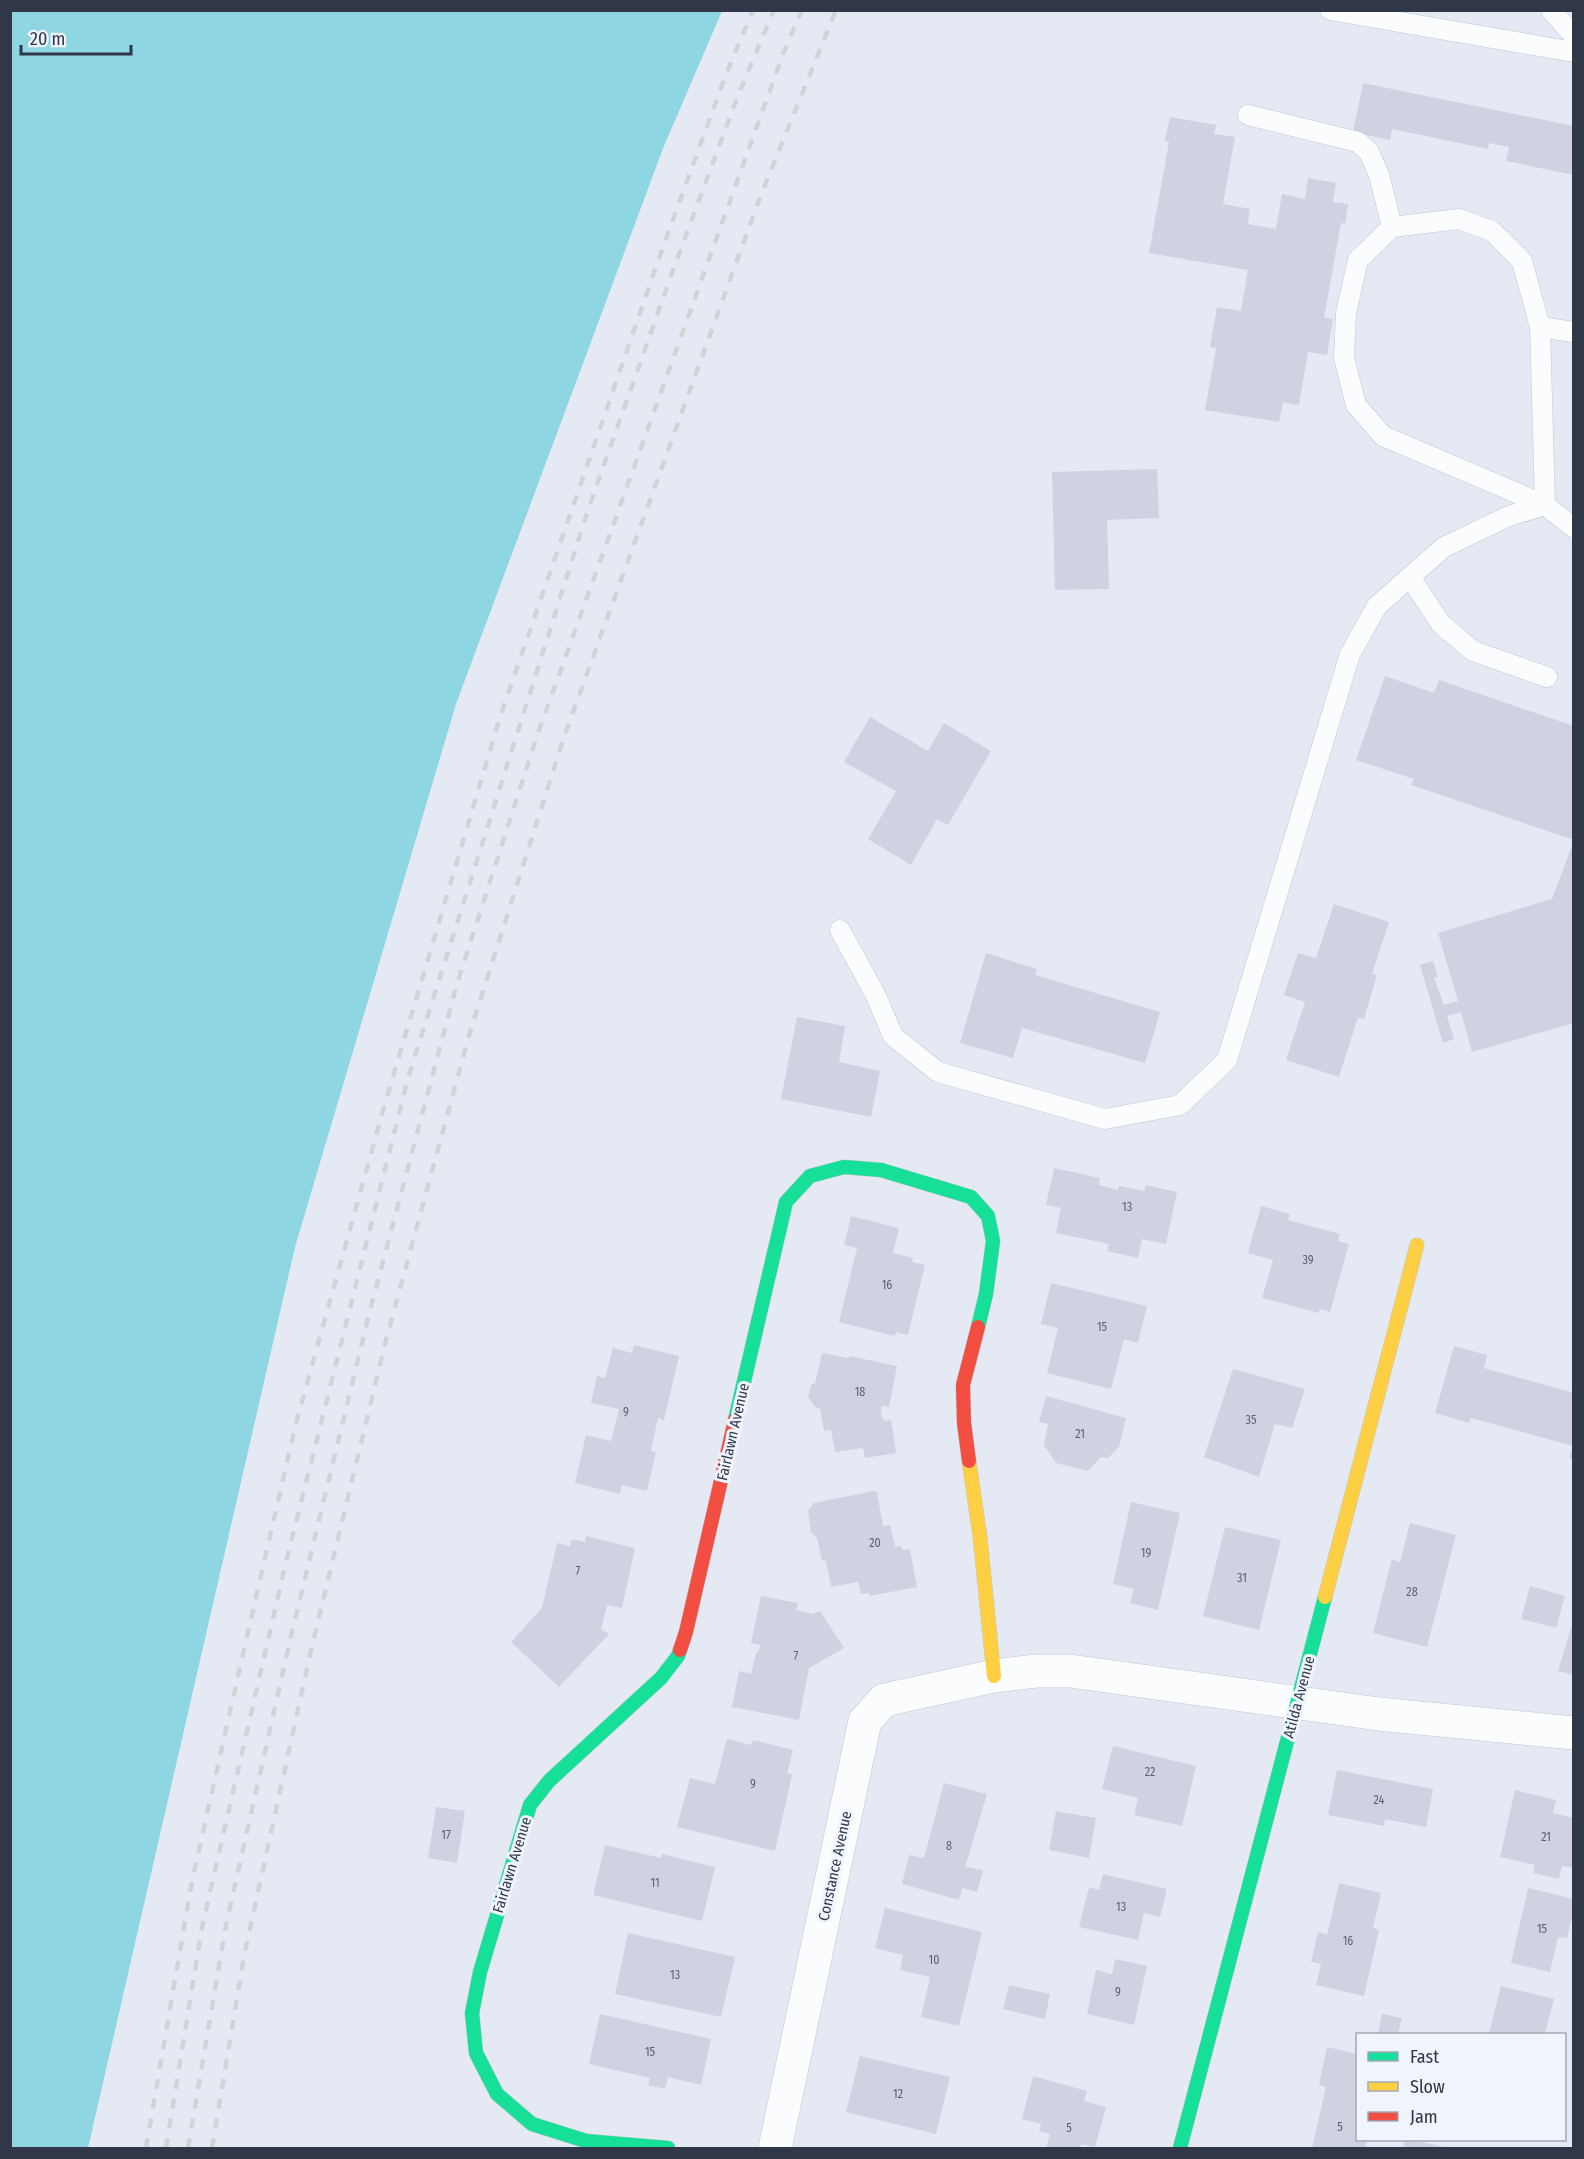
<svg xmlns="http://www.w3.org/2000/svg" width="1584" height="2159" viewBox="0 0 1584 2159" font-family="'Fira Sans Condensed',sans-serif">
	<rect width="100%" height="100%" fill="#e5e9f3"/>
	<path fill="#8ed7e2" d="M11,10L722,11L664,146L456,704L295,1247L88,2148H10Z"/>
	<path fill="#d0d2e2" d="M1363,83L1574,126V175L1506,161L1509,147L1489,143L1488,149L1392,129L1390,140L1353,132Z
		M1170,117L1216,125L1214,134L1235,137L1223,204L1250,209L1248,224L1276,229L1282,194L1305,199L1308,178L1336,183L1333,202L1348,204L1345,224L1341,223L1324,318L1333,319L1327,355L1308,352L1299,405L1283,402L1279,422L1205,410L1216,348L1210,347L1217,307L1241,311L1248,270L1149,253L1169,142L1165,141Z
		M1157,469L1159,518L1107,520L1109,589L1055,590L1052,472Z
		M1385,676L1434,693L1439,680L1574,726V840L1411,785L1414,779L1356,760Z
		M870,717L928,751L944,723L991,751L948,825L937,819L911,865L868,839L896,791L844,762Z
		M1574,840V1023L1472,1052L1461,1012L1447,1016L1454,1039L1443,1043L1420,965L1433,961L1438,977L1434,978L1444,1005L1458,1001L1438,933L1552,899Z
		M1334,904L1389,922L1372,974L1377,975L1364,1019L1358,1017L1339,1077L1286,1060L1305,1002L1284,995L1298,953L1316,958Z
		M986,953L1037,969L1035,975L1160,1012L1145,1063L1022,1028L1013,1058L960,1043Z
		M797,1017L845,1026L839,1062L880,1071L871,1117L781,1099Z
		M1054,1168L1100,1178L1099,1185L1118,1190L1119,1186L1144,1191L1146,1185L1177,1192L1166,1244L1142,1239L1138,1258L1107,1251L1109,1244L1056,1233L1061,1208L1046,1205Z
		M1261,1206L1290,1214L1288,1220L1340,1234L1338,1241L1349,1244L1330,1312L1320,1309L1319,1313L1262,1298L1273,1260L1248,1253Z
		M851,1216L899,1228L893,1253L913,1258L912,1262L925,1265L908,1335L896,1332L895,1336L839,1322L857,1248L844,1245Z
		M1051,1283L1147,1306L1138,1343L1124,1339L1111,1389L1047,1373L1058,1328L1041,1324Z
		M634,1345L679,1356L664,1420L658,1418L651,1451L656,1452L647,1491L622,1485L620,1494L575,1483L586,1435L611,1441L619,1409L591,1403L597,1376L605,1378L613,1348L632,1353Z
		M1454,1346L1487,1355L1484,1368L1574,1393V1459L1569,1458L1573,1446L1471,1418L1469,1423L1435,1413Z
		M822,1353L849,1358V1356L897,1366L889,1407L882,1406L881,1414L884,1421L891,1420L896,1453L865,1458L863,1448L835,1452L831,1430L824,1431L820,1408L815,1407L808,1397L811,1385L815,1383Z
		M1233,1369L1305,1389L1292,1428L1275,1424L1259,1477L1204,1457Z
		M1046,1396L1126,1418L1119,1447L1108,1458L1101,1457L1088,1471L1056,1463L1044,1445L1048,1424L1039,1422Z
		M874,1491L877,1492L883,1526L890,1525L895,1547L902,1546V1550L910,1549L917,1587L870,1596L869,1593L861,1594L858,1582L831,1587L826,1560L822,1561L817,1538L811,1532L808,1511L814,1503Z
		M1131,1502L1180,1513L1158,1610L1130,1603L1134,1589L1113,1584Z
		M1410,1523L1456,1535L1427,1647L1373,1633L1392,1559L1400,1562Z
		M1225,1527L1281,1540L1259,1630L1203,1616Z
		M586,1536L635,1548L622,1608L607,1605L601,1629L609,1634L559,1687L511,1642L542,1608L557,1543L570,1546L572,1539L585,1542Z
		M1530,1586L1565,1596L1556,1628L1521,1619Z
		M761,1596L798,1603L796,1610L813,1614L820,1611L844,1648L809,1668L799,1720L732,1707L739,1671L751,1674L756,1653H758L760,1645L751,1643Z
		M1574,1618V1675L1558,1671Z
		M727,1739L751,1745L753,1740L793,1750L787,1773L792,1775L775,1851L677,1827L690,1778L715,1784Z
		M1113,1746L1196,1766L1182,1826L1134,1815L1138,1798L1102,1789Z
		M1337,1770L1433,1789L1426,1827L1385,1819L1384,1826L1328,1815Z
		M944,1783L987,1794L965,1867L983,1870L977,1892L962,1888L959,1900L902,1884L909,1855L924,1858Z
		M1515,1790L1556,1800L1553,1813L1574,1818V1868L1562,1866L1559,1879L1533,1873L1535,1865L1500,1857Z
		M436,1807L465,1811L457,1863L428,1858Z
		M1056,1811L1096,1818L1089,1858L1049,1850Z
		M605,1845L661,1858L662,1854L715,1867L702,1921L593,1895Z
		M1103,1874L1167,1889L1160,1917L1144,1913L1138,1940L1079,1927L1089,1887L1099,1890Z
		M1339,1883L1381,1893L1373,1928L1379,1930L1364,1996L1316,1985L1321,1964L1311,1962L1318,1932L1327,1935Z
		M1528,1888L1574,1899V1908L1567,1938L1558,1937L1550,1972L1511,1963Z
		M885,1908L982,1932L959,2026L921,2017L930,1977L900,1970L903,1955L875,1948Z
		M628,1933L735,1957L721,2017L615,1994Z
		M1115,1959L1147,1966L1134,2025L1087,2014L1096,1970L1112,1974Z
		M1009,1985L1050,1994L1045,2019L1003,2009Z
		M1501,1986L1554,1999L1545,2034H1489Z
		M600,2014L711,2039L701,2085L668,2077L665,2089L648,2085L650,2078L589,2064Z
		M1382,2014L1402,2018L1398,2034H1378Z
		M1327,2047L1358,2054V2140H1367L1365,2148H1312L1326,2087L1319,2085Z
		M860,2056L950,2077L936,2134L846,2112Z
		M1033,2076L1087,2091L1084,2101L1106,2107L1095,2147L1081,2144L1080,2148H1046L1050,2134L1039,2131L1041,2124L1022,2119Z
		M1405,2140H1412L1445,2147V2148H1403Z"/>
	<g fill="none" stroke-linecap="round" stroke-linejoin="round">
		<defs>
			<path id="lane" d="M1330,10L1574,52
				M1551,10L1574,36
				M1248,115L1358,142L1369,152L1379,175L1392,227
				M1459,219L1492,231L1522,261L1540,327L1545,505L1383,436L1356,405L1344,358L1346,313L1358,260L1392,227Z
				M1540,327L1574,332
				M1410,577L1441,624L1473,651L1547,677
				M840,930L875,994L893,1036L938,1072L1105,1119L1180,1105L1227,1060L1350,654L1377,606L1444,547L1509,516L1545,505L1574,528"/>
			<path id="street" d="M775,2148L865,1721L884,1700L994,1676L1036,1671H1070L1379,1714L1574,1733"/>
			<path id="fast" d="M735,1420L786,1202L810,1176L844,1167L881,1170L971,1197L988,1216L993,1241L986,1294L978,1327
				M668,2148L586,2141L532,2124L497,2094L476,2053L472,2013L480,1972L530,1805L549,1781L661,1678L678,1656L680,1650
				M1180,2148L1325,1597"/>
			<path id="slow" d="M969,1461L980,1537L994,1676
				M1325,1597L1417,1245"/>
			<path id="jam" d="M969,1461L964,1423L963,1385L978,1327
				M680,1650L686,1632L735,1420"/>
		</defs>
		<use href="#lane" stroke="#c0c6d2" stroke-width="21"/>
		<use href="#street" stroke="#c0c6d2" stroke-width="34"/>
		<use href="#fast" stroke="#c0c6d2" stroke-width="15"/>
		<use href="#slow" stroke="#c0c6d2" stroke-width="15"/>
		<use href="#jam" stroke="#c0c6d2" stroke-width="15"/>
		<use href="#lane" stroke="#fbfcfd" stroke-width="20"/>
		<use href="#street" stroke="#fbfcfd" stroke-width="33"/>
		<use href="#fast" stroke="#16e098" stroke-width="14"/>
		<use href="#slow" stroke="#ffcf43" stroke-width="14"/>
		<use href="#jam" stroke="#f24e42" stroke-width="14"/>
		<path stroke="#d1d4d7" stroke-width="4.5" stroke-dasharray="10 10" stroke-linecap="butt" d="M146,2148L192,1881L240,1667L296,1423L384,1107L500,717L659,258L725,77L753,10
			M166,2148L202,1927L285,1566L408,1078L588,510L672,273L737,98L774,10
			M188,2148L226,1925L291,1636L369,1314L456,987L537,736L783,54L802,10
			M212,2148L244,1956L311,1650L386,1340L470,1032L564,737L759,200L836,10"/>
	</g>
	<g text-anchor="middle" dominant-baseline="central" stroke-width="6" stroke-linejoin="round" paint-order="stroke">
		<g font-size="12" fill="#5b6172">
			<text x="1127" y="1207">13</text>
			<text x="1308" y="1260">39</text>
			<text x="887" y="1285">16</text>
			<text x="1102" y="1327">15</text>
			<text x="860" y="1392">18</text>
			<text x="626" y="1412">9</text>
			<text x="1251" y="1420">35</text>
			<text x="1080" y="1434">21</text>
			<text x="875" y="1543">20</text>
			<text x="1146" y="1553">19</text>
			<text x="578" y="1571">7</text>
			<text x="1242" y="1578">31</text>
			<text x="1412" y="1592">28</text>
			<text x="796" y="1656">7</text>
			<text x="1150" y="1772">22</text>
			<text x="753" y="1784">9</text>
			<text x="1379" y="1800">24</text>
			<text x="446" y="1835">17</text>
			<text x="1546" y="1837">21</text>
			<text x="949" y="1846">8</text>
			<text x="655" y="1883">11</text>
			<text x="1121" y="1907">13</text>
			<text x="1542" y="1929">15</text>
			<text x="1348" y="1941">16</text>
			<text x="934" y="1960">10</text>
			<text x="675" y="1975">13</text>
			<text x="1118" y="1992">9</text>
			<text x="650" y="2052">15</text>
			<text x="898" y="2094">12</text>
			<text x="1340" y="2127">5</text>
			<text x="1069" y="2128">5</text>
		</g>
		<g font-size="15" fill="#2f3748" stroke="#f0f5fd">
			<text transform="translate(733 1432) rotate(-77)">Fairlawn Avenue</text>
			<text transform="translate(1299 1697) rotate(-75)">Atilda Avenue</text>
			<text transform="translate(512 1865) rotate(-73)">Fairlawn Avenue</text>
			<text transform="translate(835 1866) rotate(-78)">Constance Avenue</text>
		</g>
	</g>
	<rect width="1584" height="2159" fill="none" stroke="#2f3748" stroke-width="24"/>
	<rect x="1356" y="2033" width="210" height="108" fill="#f0f5fd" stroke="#a3a9b5" stroke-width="1.5"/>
	<rect x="1368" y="2052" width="30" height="9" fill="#16e098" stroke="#a3a9b5" stroke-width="1.5"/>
	<text x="1410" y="2063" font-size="18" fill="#2f3748">Fast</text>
	<rect x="1368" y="2082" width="30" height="9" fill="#ffcf43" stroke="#a3a9b5" stroke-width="1.5"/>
	<text x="1410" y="2093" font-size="18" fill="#2f3748">Slow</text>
	<rect x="1368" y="2112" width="30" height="9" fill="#f24e42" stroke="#a3a9b5" stroke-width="1.5"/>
	<text x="1410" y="2123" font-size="18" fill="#2f3748">Jam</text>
	<path d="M21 45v9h110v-9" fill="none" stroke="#2f3748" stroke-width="3"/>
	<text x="30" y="45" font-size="18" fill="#2f3748" stroke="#f0f5fd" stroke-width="4.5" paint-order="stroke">20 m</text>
</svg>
